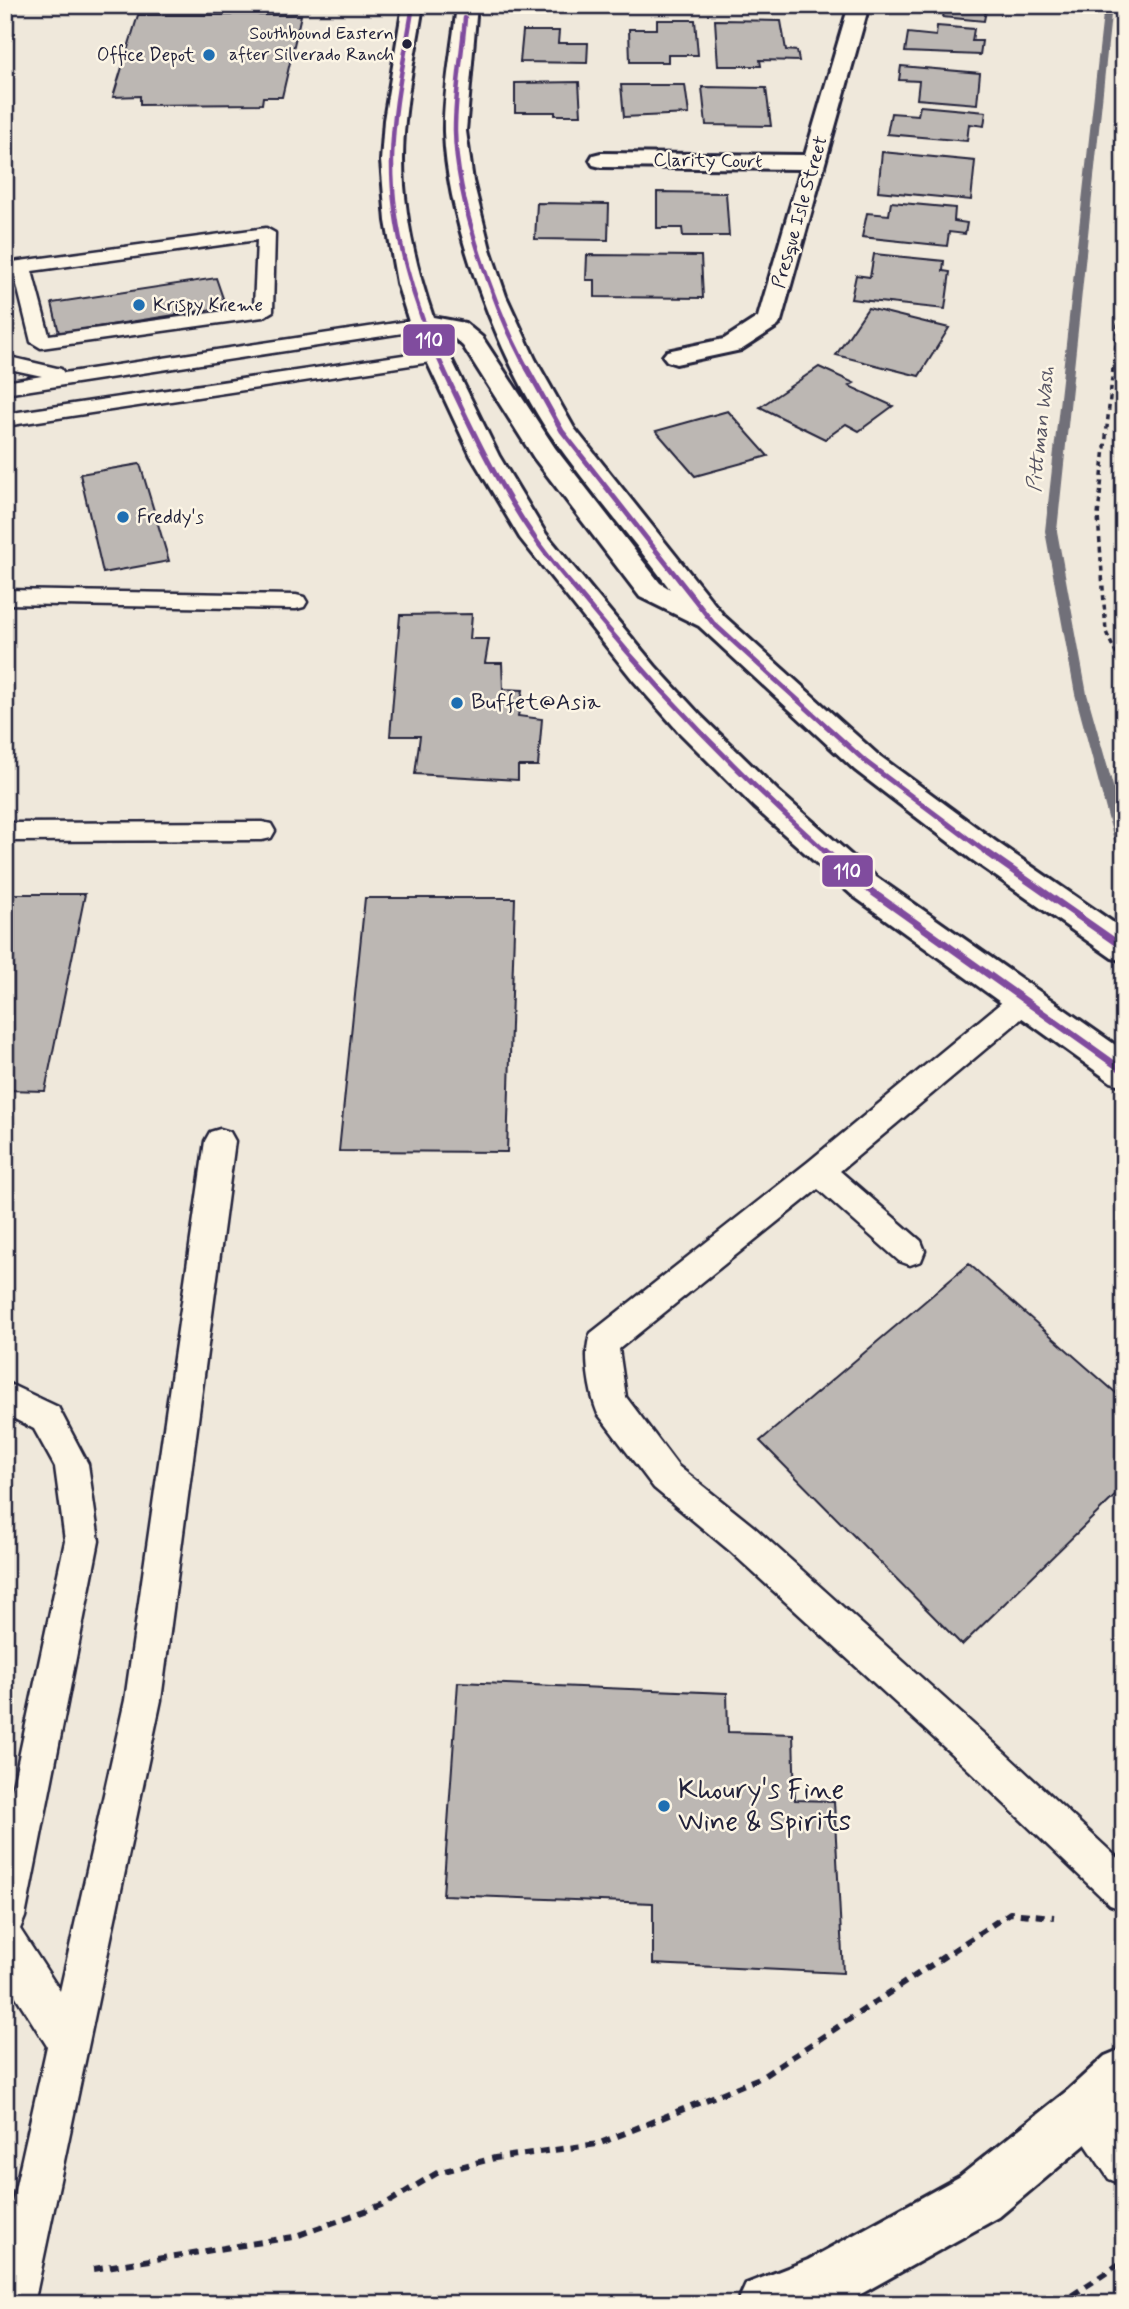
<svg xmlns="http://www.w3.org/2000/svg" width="1129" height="2309" viewBox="0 0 1129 2309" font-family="Mynerve,sans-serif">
	<rect width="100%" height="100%" fill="#efe8db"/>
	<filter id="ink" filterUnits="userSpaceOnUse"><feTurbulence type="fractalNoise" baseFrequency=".0143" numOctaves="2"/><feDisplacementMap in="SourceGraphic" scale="14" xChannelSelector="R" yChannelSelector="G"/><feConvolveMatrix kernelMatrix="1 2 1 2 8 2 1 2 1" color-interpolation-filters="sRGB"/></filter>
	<g filter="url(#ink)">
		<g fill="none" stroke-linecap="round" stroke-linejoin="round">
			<path fill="#716f79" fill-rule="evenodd" d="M1104,5H1112L1057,531L1087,694L1124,825V856L1117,851L1075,694L1045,531Z"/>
		</g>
		<path fill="#bcb7b3" stroke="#22223b" stroke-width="2" d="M916,5H987L984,21L943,17L945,8Z
			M242,9L260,15H301L282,97H263L262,104L140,105V96L113,97L138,15H231Z
			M657,20H695L698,55H668V62H630L629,29H657Z
			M715,20L781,21L786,50L797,51L799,61L760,60L761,66H718Z
			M937,26L974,29L972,41H982L980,55L905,52L908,33L936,36Z
			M523,31H559L558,43H588L587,63L520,62Z
			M901,66L980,73L977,104L917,99L919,81L899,80Z
			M579,82L581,115H555V112H515V83Z
			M621,85H685L689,114L624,117Z
			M702,87L766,88L771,126L706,125Z
			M920,106L986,112L984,126L969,124L967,141L887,134L891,113L918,115Z
			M882,152L975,161L971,200L878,191Z
			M657,192L726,193L729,236H683L682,228H657Z
			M891,202L955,208L954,221L967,223L965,234L949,232L947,246L862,237L867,213L889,215Z
			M537,203L609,204L608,240L535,239Z
			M874,254L944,261L943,271L950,272L945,309L851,299L856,275L870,277Z
			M587,255L701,256L703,298L595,297V280H586Z
			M216,278L226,307L59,333L52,303Z
			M868,308L949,328L919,376L836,355Z
			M819,367L854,383L849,386L893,406L859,431L846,424L825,439L760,407Z
			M728,411L768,456L695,476L656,431Z
			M140,464L169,561L103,573L80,474Z
			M472,614L470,639H489L485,663H502L503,689L523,690L518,716L542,719L538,766H518V780L415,774L420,736H390L400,615Z
			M5,894H85L45,1091L5,1090Z
			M365,898H515L507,1152L339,1151Z
			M969,1264L1124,1400V1487L962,1645L760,1441Z
			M458,1682L727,1693L728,1732L793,1734L795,1800L834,1801L843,1973L653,1964V1903L443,1895Z"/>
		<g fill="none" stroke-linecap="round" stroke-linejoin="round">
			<defs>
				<path id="service" d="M266,228L275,233L273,311L263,317L41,348L31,342L14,273L5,275V263ZM257,240L254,307L49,335L32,271Z
					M422,319L432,325L429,329L5,394V382L42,376L5,368V356L61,369L64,373Z
					M437,350L444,352L447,356L444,360L5,426V414Z
					M5,590L296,595L304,597L307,602L304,607L296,609L5,604Z
					M262,822L271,824L275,831L271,838L262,840L5,841V823Z
					M1023,990L1033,993L1037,1001L1033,1009L840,1171L921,1241L925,1251L921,1261L910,1265L899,1261L818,1189L619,1349L626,1397L678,1466L754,1527L995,1744L1124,1864V1910L1110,1905L969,1770L730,1551L654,1488L598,1414C590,1395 582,1351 591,1333L808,1162L1013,993Z
					M220,1129L230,1132L235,1141L161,1700L34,2304H5V2235L47,2046L5,1979V1823L65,1541L55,1467L34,1429L5,1414V1382L58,1407L88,1464L99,1541L25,1917L20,1929L60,1991L125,1700L205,1141L210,1132Z
					M1087,2088C1129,2106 1124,2146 1124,2185L1109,2179L1072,2124L1066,2109L1072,2094Z"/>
				<path id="minor" d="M849,5H869L781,321L778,326L741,350L676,364L667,361L663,356L667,351L724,339L758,317L801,169L601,167L593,165L590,160L593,155L601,153L805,155Z"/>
				<path id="tertiary" d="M1124,2048V2112L999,2217L843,2304H737L746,2284L808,2260L959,2177L1068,2090L1105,2056Z"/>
				<path id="primary" d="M403,5H423C415,56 403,108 403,159C403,212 416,268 433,317L465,323L482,337L555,448L660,583L670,589C631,537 587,487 550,434C499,358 447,224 444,132C443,95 453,43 457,5H477L466,131L473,181L490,249L506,296L535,359L574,428L724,616L877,754L995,841L1124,930V961L1112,958L971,859L855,770L699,626L640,597L534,458L463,346L453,337L438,332L499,456L546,534L655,666L701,716L778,791L876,877L1124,1051V1086L1111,1082L852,895L754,807L679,732L633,680L520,538L471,456L410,325L397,283L386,221L381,161L384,120Z"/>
			</defs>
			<use href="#service" stroke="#22223b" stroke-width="5"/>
			<use href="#minor" stroke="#22223b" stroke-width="6"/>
			<use href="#tertiary" stroke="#22223b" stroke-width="6"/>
			<use href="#primary" stroke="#22223b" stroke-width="6"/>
			<path stroke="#22223b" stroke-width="2.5" stroke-dasharray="4.5 2.5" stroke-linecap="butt" d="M1113,370L1124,257"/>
			<path stroke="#22223b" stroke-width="3.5" stroke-dasharray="5 4.5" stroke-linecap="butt" d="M1113,368L1098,516L1106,632L1124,671"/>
			<path stroke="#22223b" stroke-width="6" stroke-dasharray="9 7" stroke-linecap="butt" d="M94,2269L293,2237L387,2203L437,2173L495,2158L598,2144L762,2077L1010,1913L1054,1917
				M1059,2304L1124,2261"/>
			<use href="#service" fill="#fcf5e5" fill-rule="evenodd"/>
			<use href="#minor" fill="#fcf5e5" fill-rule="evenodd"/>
			<use href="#tertiary" fill="#fcf5e5" fill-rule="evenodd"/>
			<use href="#primary" fill="#fcf5e5" fill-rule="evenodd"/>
			<defs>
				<path id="bus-1-far2" d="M413,5C405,56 393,107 392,159C391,228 414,308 444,370
					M465,18C462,55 455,93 455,130C456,200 494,309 528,370"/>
				<path id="bus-1-far1" d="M443,368C470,426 497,484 534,537C551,563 574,587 594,612C666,700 742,777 827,853
					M527,368L562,431L713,623L866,762L987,853"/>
				<path id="bus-1" d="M825,851L864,886L1124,1071
					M985,851L1124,948"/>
			</defs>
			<use href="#bus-1-far2" stroke="#fcf5e5" stroke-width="7"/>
			<use href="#bus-1-far1" stroke="#fcf5e5" stroke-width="10"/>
			<use href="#bus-1" stroke="#fcf5e5" stroke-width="12"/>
			<use href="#bus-1-far2" stroke="#804c9e" stroke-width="4.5"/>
			<use href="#bus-1-far1" stroke="#804c9e" stroke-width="5"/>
			<use href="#bus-1" stroke="#804c9e" stroke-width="7"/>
		</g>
	</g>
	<circle fill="#22223b" stroke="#fcf5e5" stroke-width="2.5" cx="407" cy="44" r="6"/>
	<g fill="#1f6fb2" stroke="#fcf5e5" stroke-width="2.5">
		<circle cx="209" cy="55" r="7"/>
		<circle cx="139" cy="305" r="7"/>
		<circle cx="123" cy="517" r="7"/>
		<circle cx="457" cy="703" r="7"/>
		<circle cx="664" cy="1806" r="7"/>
	</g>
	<g text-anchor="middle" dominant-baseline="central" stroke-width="5" stroke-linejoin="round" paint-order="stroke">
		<g font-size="18" fill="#22223b" stroke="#fcf5e5" text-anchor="end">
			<text x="394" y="34">Southbound Eastern<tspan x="394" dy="21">after Silverado Ranch</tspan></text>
		</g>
		<g font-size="19" fill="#22223b" stroke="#fcf5e5" text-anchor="start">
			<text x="195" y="55" text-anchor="end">Office Depot</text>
			<text x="153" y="305">Krispy Kreme</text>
			<text x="137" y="517">Freddy's</text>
		</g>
		<g font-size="19" fill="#22223b" stroke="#fcf5e5">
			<text transform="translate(708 161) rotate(1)">Clarity Court</text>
			<text transform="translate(800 212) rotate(-74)">Presque Isle Street</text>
		</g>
		<g font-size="21" font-style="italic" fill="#575564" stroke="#fcf5e5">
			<text transform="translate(1041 429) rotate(-84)">Pittman Wash</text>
		</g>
		<g font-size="23" fill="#22223b" stroke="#fcf5e5" text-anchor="start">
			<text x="471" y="703">Buffet@Asia</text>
		</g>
		<g font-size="28" fill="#22223b" stroke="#fcf5e5" text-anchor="start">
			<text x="678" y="1790">Khoury's Fine<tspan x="678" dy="32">Wine &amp; Spirits</tspan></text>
		</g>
	</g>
	<g stroke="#fcf5e5" stroke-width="2.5">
		<rect x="402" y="323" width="54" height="34" rx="7" fill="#804c9e"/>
		<rect x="821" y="854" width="53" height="34" rx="7" fill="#804c9e"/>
	</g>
	<g font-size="19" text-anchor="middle" font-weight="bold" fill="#fff">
		<text x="429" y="347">110</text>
		<text x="847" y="878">110</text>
	</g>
	<rect width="1129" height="2309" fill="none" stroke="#fcf5e5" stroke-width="28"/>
	<rect x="14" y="14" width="1101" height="2281" fill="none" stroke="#22223b" stroke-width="2.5" filter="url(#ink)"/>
</svg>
